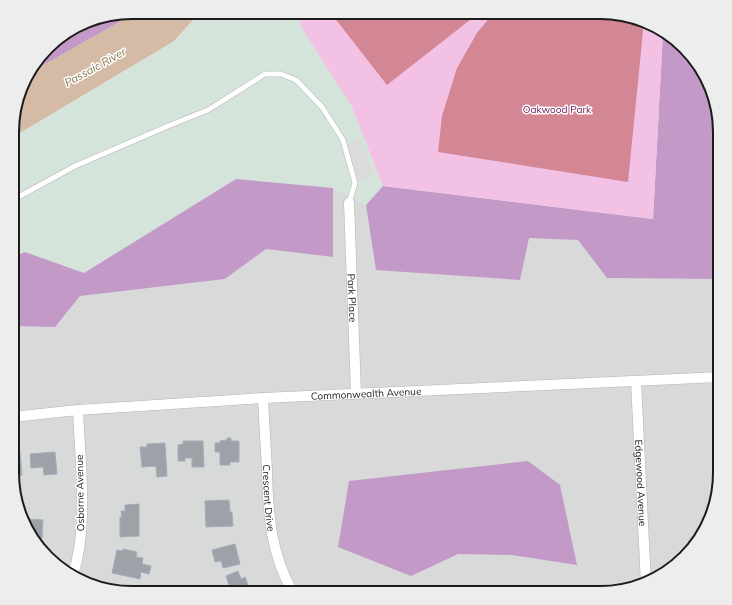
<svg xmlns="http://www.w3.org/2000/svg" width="732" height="605" viewBox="0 0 732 605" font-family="Mulish,sans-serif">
	<rect width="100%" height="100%" fill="#e1e2eb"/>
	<path fill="#d8d9d9" d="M333,188L366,205L376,269L519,280L529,238L578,240L607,278L720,279V481L708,526L685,558L646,584L600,593H125L86,584L47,558L24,526L12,481L13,326L55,327L80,296L225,279L266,249L333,257Z"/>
	<path fill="#d4e4da" d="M200,12H297L303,30L352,107L383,186L366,205L333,188L236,179L84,273L26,252L13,257V137L174,41Z"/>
	<path fill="#c39ac7" d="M132,12H137L28,74L53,42L93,18Z
		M663,32L685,47L711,86L720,132V279L607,278L578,240L529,238L520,280L376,270L366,205L383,186L653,219Z
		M236,179L333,188V257L266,249L225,279L80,296L55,327L13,326V257L25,252L84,273Z
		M528,461L560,485L577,565L512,555L458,554L411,576L338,547L349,481Z"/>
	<path fill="#f2c1e4" d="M297,12H607L646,21L663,32L653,219L383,186L352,107L303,30Z"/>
	<path fill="#d38694" d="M330,12H480L387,85Z
		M494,12H607L644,21L628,182L438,152L442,116L457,68L477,33Z"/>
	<path fill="#dbdbdb" d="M360,139L374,175L353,182L340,146Z"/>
	<path fill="#d5baa6" d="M137,12H200L174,41L13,137V116L28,74Z"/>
	<path fill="#9da2a9" stroke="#a5adbb" d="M227,438H231V441H239V462H230V465H220V452H215V443H220V441L227,440Z
		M183,441H203L204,467H192V458H185V461H178V445L183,444Z
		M165,443L167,476L157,477L156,466L142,467L140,447H147V444Z
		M55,452L57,474L44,475L43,467L31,468L30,454Z
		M20,453L22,475L12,476V454Z
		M229,500L230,512H232L233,526L206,527L205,501Z
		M139,504V536L120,537V517H122L121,511H125V505Z
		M26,519L43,520L42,538L33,537L25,526H26Z
		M235,544L240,564L223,568L221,561L215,562L212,550Z
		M123,549L137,552L136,557L143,558L142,564L151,566L149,574L141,572L140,579L112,573L117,550L123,551Z
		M238,571L241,579L245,577L251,593H232L226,576Z"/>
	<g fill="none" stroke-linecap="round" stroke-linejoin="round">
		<defs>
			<path id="lane" d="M13,200L75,166L168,126L208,110L265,74H281L296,80L322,107L343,140L355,183L349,203"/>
			<g id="street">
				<path id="s1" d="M349,203L356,393"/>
				<path id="s2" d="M636,381L646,584"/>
				<path id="s3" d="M263,398C264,422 266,447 267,471C268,515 271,554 293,593"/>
				<path id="s4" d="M12,417L78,410L263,398L720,377"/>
				<path d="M73,575C89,525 80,462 78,410"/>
			</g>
		</defs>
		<use href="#lane" stroke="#b4b4b4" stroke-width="6"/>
		<use href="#street" stroke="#b4b4b4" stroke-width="11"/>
		<use href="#lane" stroke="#fff" stroke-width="5"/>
		<use href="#street" stroke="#fff" stroke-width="10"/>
	</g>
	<g text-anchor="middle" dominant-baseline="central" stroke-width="3" stroke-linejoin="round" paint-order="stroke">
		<g font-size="10" fill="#6c1652" stroke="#fff">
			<text x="557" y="109">Oakwood Park</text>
		</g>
		<g font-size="10" fill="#1b1b1b" stroke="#fff">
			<text stroke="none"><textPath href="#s1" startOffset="95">Park Place</textPath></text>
			<text stroke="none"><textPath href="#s4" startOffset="355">Commonwealth Avenue</textPath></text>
			<text stroke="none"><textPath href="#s2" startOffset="102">Edgewood Avenue</textPath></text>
			<text transform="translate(80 493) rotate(-91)">Osborne Avenue</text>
			<text stroke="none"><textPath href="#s3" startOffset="100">Crescent Drive</textPath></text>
		</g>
		<g font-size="11" font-style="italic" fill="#837145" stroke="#fff">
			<text transform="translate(95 67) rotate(-29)">Passaic River</text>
		</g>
	</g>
	<path d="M0 0H732V605H0ZM132 19H600A113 113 0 0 1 713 132V473A113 113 0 0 1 600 586H132A113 113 0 0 1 19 473V132A113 113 0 0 1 132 19Z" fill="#ededed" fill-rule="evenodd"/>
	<path fill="none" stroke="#1b1b1b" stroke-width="2" d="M132 19H600A113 113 0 0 1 713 132V473A113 113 0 0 1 600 586H132A113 113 0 0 1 19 473V132A113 113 0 0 1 132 19Z"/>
</svg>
